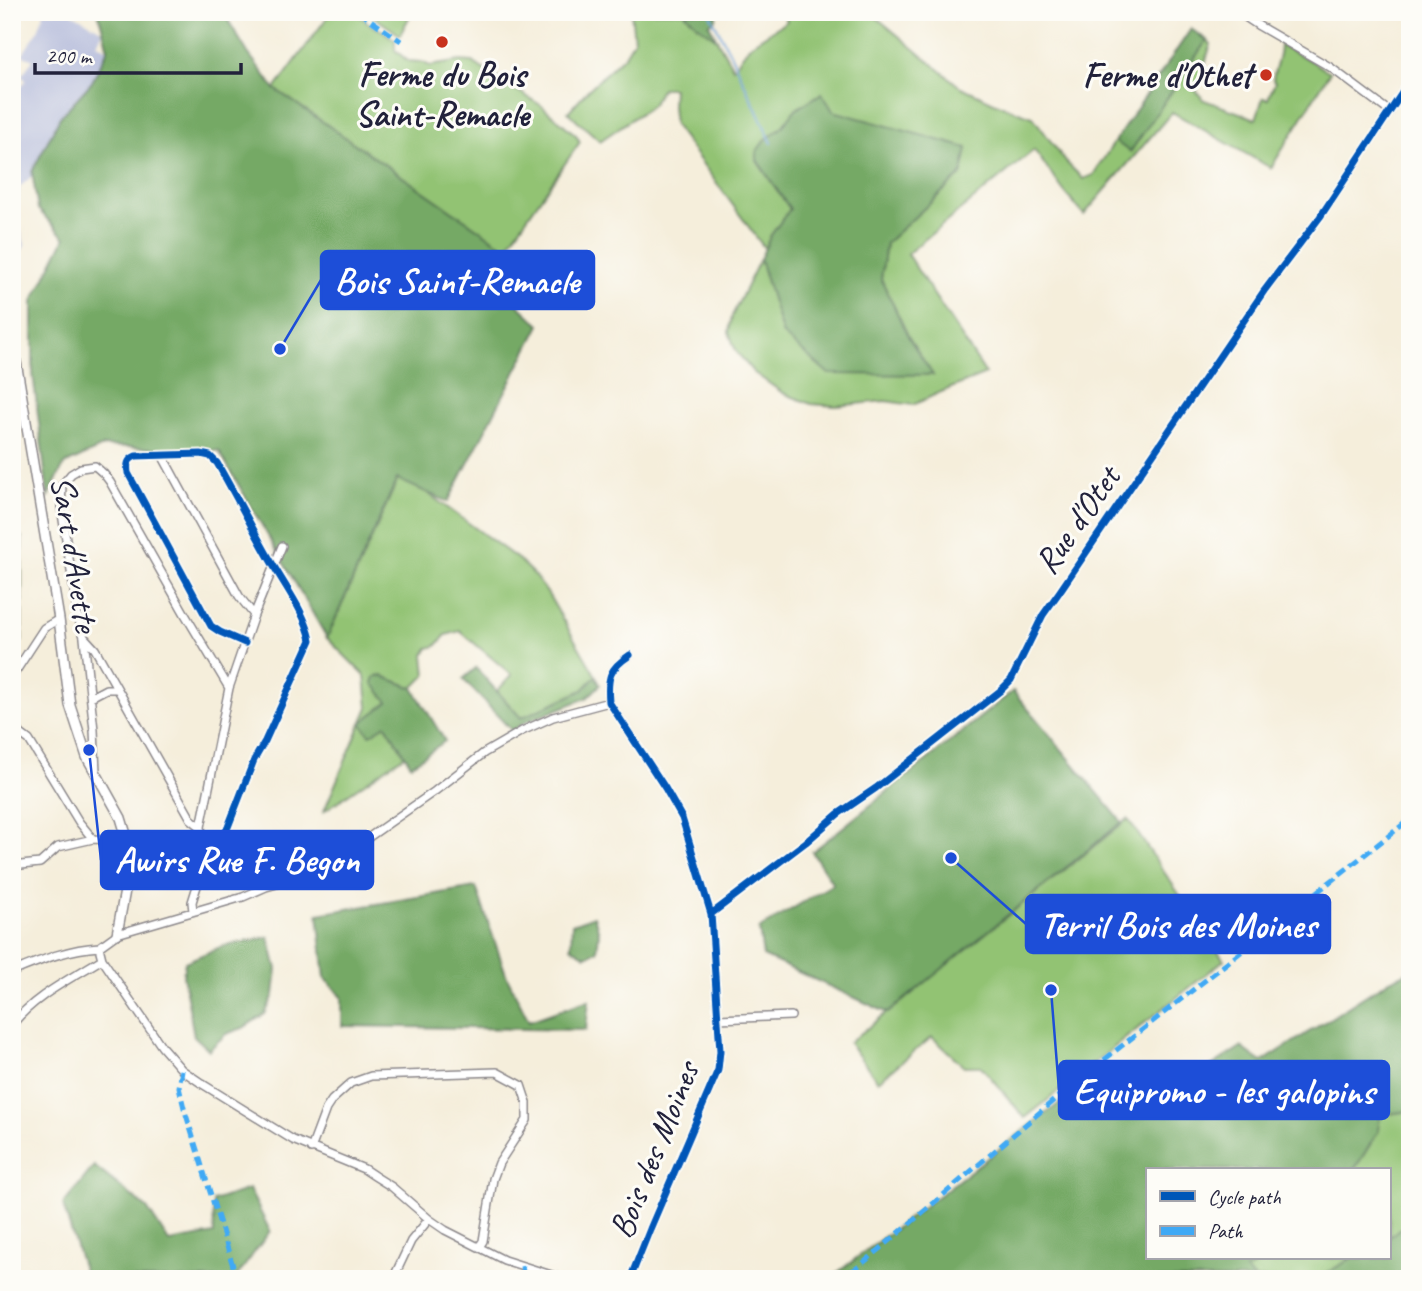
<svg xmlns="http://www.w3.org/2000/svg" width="1422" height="1291" viewBox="0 0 1422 1291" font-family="Caveat,sans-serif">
	<rect width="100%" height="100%" fill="#fdfcf7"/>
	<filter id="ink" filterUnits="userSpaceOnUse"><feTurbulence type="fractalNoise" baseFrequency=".0143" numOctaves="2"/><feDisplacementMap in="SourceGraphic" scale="14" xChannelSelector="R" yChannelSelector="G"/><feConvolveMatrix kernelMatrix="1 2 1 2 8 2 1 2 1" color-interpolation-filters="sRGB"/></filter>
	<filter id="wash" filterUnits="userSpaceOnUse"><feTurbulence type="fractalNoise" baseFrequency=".00686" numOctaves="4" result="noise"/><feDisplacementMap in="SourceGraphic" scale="28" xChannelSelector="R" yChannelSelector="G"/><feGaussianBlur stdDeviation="1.57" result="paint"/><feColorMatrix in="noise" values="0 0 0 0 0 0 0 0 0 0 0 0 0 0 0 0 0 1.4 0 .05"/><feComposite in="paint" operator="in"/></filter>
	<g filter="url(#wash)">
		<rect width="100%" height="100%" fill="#f5eedb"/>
		<path fill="#bdc3de" d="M44,12H70L103,31L97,44L108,49L92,82L60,117L32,172L33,175L20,187L18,201V222L25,245L22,251L12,253V99L26,80L21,76L33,60L22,55L38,31Z"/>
		<path fill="#92c373" stroke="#5a7257" stroke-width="2" d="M331,12H355L371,25L383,31L395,40V50L408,61L422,62L430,66L460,61L472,62L542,106L576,135L580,142L506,248L275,89Z
			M367,12H412L400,35Z
			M631,12H684L697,25L716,38L733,68L750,45L787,21L782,12H870L959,86L1005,107L1033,117L1066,162L1083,179L1093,175L1115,141L1131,151L1207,40L1211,44L1196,91L1204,100L1256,119L1263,98L1268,99L1275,82L1273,80C1274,68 1280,58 1280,45L1304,57L1330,72L1271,168L1172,112L1084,215L1063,190L1034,150L907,254L986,374L941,392L913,405L885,401L836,406L811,404L783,393L753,372L736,351L729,332L732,316L760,259L783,335L932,375L909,338L881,279L886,243L962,174L967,148L832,111L822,94L795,110L782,127L764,141L757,161L790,209L771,235L765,249L674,125L672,106L673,88H662L652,105L600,141L568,112L586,92L625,55L634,40Z
			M398,479L426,492L519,560L534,575L548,594L596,676L583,690L521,718L497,691L512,675L460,631L446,635L436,646L428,648L424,655L426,675L413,688L382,676L373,683L389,702L361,724L386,725L405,755L324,811L368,707L365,676L327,638Z
			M12,537H22V641H12Z
			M1128,819L1224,960L1025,1118L981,1066H964L932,1037L878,1081L849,1043Z
			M1410,1111V1223L1389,1236V1170H1354L1378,1132L1380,1115Z
			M1269,1258H1352L1317,1279H1255L1244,1270L1264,1262Z"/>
		<path fill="#75a965" stroke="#4c6650" stroke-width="2" d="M98,12H223L248,53L275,89L506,248L491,280L540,325L448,502L397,479L327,638L219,451L104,446L64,465L48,497L33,374V301L65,238L38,209L32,172L60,117L92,82L108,49Z
			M684,12H717L716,19L709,24L716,38L697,25Z
			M1191,29L1207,40L1130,152L1115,141Z
			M822,93L833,111L967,148L962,174L886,243L881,279L909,338L933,375L829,374L783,335L760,259L771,235L790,209L757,160V151L764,141L782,127L795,110Z
			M476,668L521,718L583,690L596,676L600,685L587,698L525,722L512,731L463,679Z
			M382,676L413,688L445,741L411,765L386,725L370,735L361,723L388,702L373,683L375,677Z
			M1013,691L1122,822L888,1013L763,956L759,929L833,884L812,852Z
			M476,887L507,977L529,1021L589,1000L586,1030L342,1026V997L325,978L318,914Z
			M594,916L599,933L597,951L586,956L571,947L572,924Z
			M269,937L277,969L274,995L265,1014L243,1028L226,1034L209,1050L194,1036L183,975L185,962L223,946Z
			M1410,971V1111L1380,1115L1378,1132L1354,1170H1147V1258H1269L1264,1262L1245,1270L1255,1279H829L1087,1082L1105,1102L1141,1111L1241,1047L1262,1062L1390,980Z
			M94,1166L147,1208L169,1242L214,1234L213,1201L249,1189L270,1231L235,1279H86L63,1205Z
			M1410,1223V1279H1317L1352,1258H1389V1236Z"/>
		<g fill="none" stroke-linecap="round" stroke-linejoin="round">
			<path stroke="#6a9fd7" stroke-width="2" d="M709,12L730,53L772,143"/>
		</g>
	</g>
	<g filter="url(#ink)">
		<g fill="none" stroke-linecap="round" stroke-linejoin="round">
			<defs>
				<path id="minor" d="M1238,12L1259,26L1330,67L1390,112
					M162,455L239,596L254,615
					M84,638L94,730L96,772
					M12,677L44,628L59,619
					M91,697L106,689H117
					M12,722L21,734L29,740L79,822L93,839
					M201,827L191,819L95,649L84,637L78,616L61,507L62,485L71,474L81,468L95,466L104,474L110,482L186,616L229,688
					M205,854L214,848L222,839L228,827L254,760L265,741L311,640C305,612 286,588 272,563C253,530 236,496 217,463L210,456L201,454L136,456C127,460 127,464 128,473L211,626L220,632L245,643
					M12,866L40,863L58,847L93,839L128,841
					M193,911L192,902L203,867L205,854L201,827L229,688L254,615L282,546
					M711,914L806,842L838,814L876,788L1000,691L1011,680L1043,615L1060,591L1264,291L1320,217L1410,81
					M99,947L102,959L162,1047L182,1070L204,1085L293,1140L364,1169L376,1177L392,1187L429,1219L445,1230L504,1260L564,1279
					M99,947L117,934L243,897L266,887L312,874L332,863L435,791L484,753L522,731L553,717L609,702
					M12,972C42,960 67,949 99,947
					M718,1019L791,1016
					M12,1025C34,996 72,978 102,959
					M311,1149L326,1109L332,1100L351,1083L371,1076L497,1072L521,1085L527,1103V1120L499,1163L493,1179L483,1241L479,1247
					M393,1279L411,1241L429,1219
					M630,1279L650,1229L718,1070L720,1051L711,914L682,818L665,788L609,702C607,677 609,669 630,655"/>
				<path id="tertiary" d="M12,338L59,619L70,705L87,757L121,818L128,841V874L117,934"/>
			</defs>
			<use href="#minor" stroke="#8c888b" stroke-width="10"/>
			<use href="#tertiary" stroke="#8c888b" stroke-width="12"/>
			<use href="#minor" stroke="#fff" stroke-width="7"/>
			<use href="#tertiary" stroke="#fff" stroke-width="9"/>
			<path stroke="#3fa9f5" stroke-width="5" stroke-dasharray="10 5" stroke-linecap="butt" d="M359,12L401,41
				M182,1070L179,1087L184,1108L237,1279
				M522,1266L524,1279
				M12,1278L22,1279
				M838,1279L857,1268L879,1250L1067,1089L1410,819"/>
			<defs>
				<path id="cycleway" d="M205,854L214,848L222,839L228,827L254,760L265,741L311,640C305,612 286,588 272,563C253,530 236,496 217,463L210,456L201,454L136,456C127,460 127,464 128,473L211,626L220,632L245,643
					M711,914L806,842L838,814L876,788L1000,691L1011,680L1043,615L1060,591L1264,291L1320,217L1410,81
					M630,1279L650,1229L718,1070L720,1051L711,914L682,818L665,788L609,702C607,677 609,669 630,655"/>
			</defs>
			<use href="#cycleway" stroke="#fdfcf7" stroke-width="11"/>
			<use href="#cycleway" stroke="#0057b8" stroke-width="7"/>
		</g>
	</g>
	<g fill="#c8321e" stroke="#fdfcf7" stroke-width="2.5">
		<circle cx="442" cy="42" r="7"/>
		<circle cx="1266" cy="75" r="7"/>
	</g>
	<g text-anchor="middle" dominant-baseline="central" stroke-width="6" stroke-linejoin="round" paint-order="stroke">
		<g font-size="35" font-weight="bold" fill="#22223b" stroke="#fdfcf7">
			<text x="442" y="74">Ferme du Bois<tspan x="442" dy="40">Saint-Remacle</tspan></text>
			<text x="1252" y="75" text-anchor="end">Ferme d'Othet</text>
		</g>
		<g font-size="35" fill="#22223b" stroke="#fdfcf7">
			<text transform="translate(1077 520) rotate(-55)">Rue d'Otet</text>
			<text transform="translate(75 554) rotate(81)">Sart d'Avette</text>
			<text transform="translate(654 1150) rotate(-68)">Bois des Moines</text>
		</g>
	</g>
	<path fill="none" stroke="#1d4ed8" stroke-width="2.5" d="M280 349L321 280M89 750L101 860M951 858L1026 924M1051 990L1059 1090"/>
	<g fill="#1d4ed8" stroke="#fdfcf7" stroke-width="2.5">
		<circle cx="280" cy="349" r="7"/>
		<circle cx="89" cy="750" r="7"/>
		<circle cx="951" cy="858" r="7"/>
		<circle cx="1051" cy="990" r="7"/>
	</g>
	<g fill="#1d4ed8" stroke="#1d4ed8" stroke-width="2.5">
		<rect x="321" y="251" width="273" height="58" rx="7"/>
		<rect x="101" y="831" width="272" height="58" rx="7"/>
		<rect x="1026" y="895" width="304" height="58" rx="7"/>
		<rect x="1059" y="1061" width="330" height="58" rx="7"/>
	</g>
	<g font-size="37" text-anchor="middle" font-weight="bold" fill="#fff">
		<text x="457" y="293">Bois Saint-Remacle</text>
		<text x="237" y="872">Awirs Rue F. Begon</text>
		<text x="1178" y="937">Terril Bois des Moines</text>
		<text x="1224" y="1103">Equipromo - les galopins</text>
	</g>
	<rect width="1422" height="1291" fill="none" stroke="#fdfcf7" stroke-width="42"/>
	<rect x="1146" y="1168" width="245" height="91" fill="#fdfcf7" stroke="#a5a5ac" stroke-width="2"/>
	<rect x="1160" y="1191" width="35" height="10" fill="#0057b8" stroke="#a5a5ac" stroke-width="2"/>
	<text x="1208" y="1204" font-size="21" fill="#22223b">Cycle path</text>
	<rect x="1160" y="1226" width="35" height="10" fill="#3fa9f5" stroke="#a5a5ac" stroke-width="2"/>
	<text x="1208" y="1238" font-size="21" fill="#22223b">Path</text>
	<path d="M35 63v10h206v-10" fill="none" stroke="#22223b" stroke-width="3.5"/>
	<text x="46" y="63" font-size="21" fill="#22223b" stroke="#fdfcf7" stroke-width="5" paint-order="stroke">200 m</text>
</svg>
